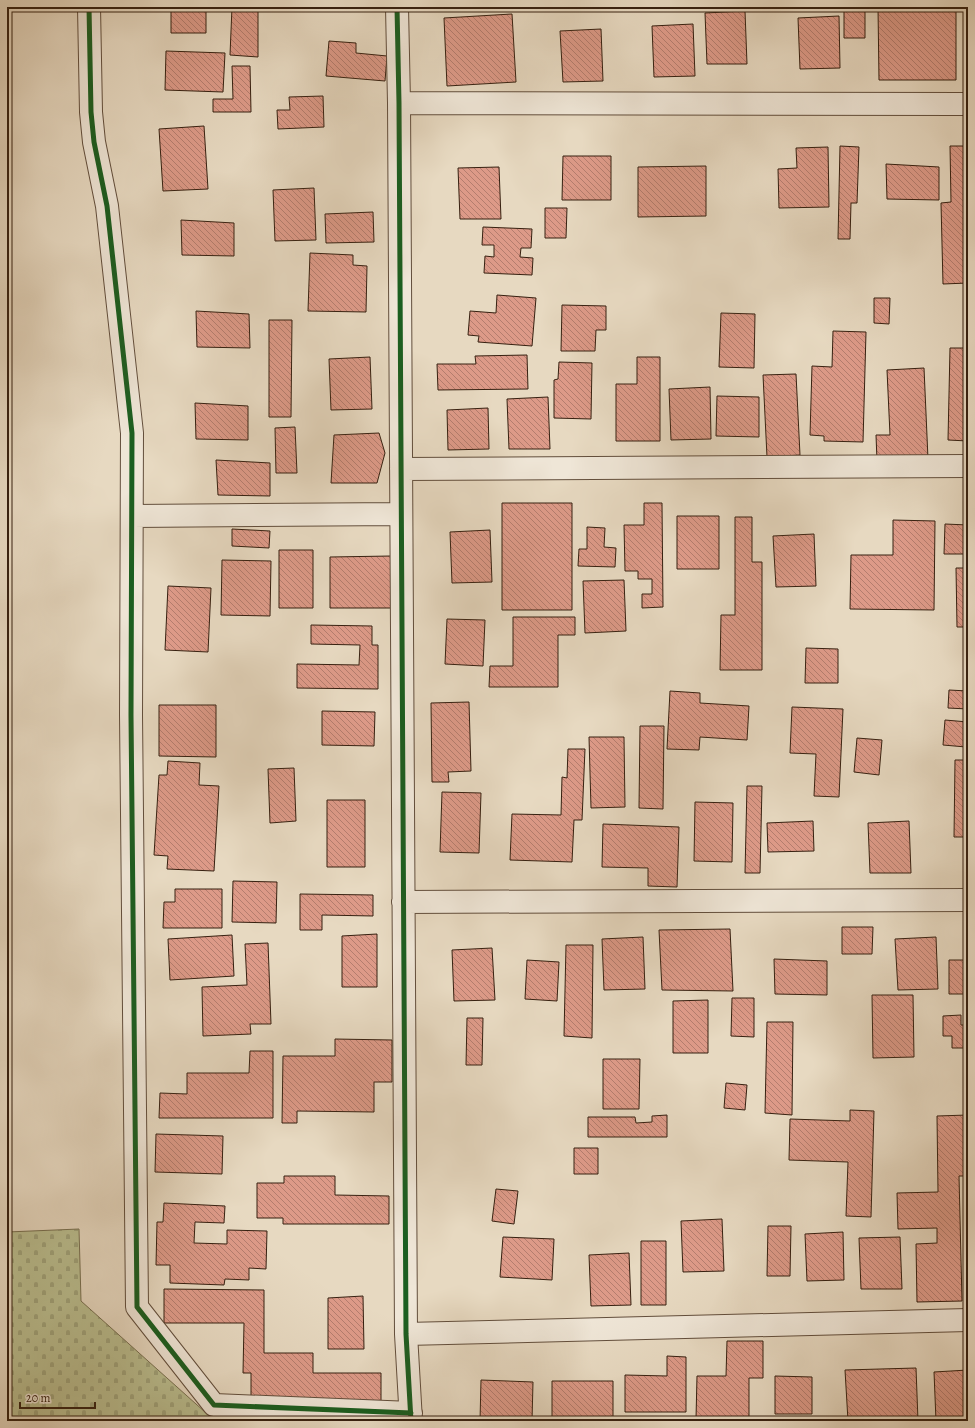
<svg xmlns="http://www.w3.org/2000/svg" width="975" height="1428" viewBox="0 0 975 1428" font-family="Alegreya,serif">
	<defs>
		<pattern id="cemetery-stones" width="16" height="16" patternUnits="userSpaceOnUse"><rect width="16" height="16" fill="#babe90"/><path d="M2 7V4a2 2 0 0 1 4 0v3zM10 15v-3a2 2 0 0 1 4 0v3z" fill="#a0a37b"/></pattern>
		<pattern id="building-back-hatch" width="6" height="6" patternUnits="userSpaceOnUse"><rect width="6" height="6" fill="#dd9a88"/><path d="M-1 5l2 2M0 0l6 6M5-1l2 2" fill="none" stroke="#b47d6e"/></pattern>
	</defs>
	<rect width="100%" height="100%" fill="#e7d9c1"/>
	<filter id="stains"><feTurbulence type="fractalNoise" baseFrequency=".005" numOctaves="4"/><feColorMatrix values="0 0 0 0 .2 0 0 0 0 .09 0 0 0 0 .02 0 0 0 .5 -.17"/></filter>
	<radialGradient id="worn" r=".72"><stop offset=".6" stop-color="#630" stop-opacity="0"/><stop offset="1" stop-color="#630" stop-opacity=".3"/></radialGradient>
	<path fill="url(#cemetery-stones)" stroke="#786f50" d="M79,1229L81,1301L215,1421H7V1232Z"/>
	<path fill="url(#building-back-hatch)" stroke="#362010" d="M171,7H206V33H171Z
		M232,7H258V57L230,55Z
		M844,7H865V38H844Z
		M868,7H956V80H879L878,8Z
		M745,11L747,64H707L705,13Z
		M512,14L516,82L447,86L444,18Z
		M839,16L840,68L800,69L798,18Z
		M693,24L695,76L654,77L652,26Z
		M601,29L603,81L563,82L560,31Z
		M329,41L356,43V53L387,56L385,81L326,76Z
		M166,51L225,53L223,92L165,90Z
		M232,66H250L251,112H213V99H233Z
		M323,96L324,127L278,129L277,110H290L289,97Z
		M204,126L208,189L163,191L159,129Z
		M840,146L859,147L857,203H851L850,239H838Z
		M950,146H968V283L943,284L941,203L951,202Z
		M828,147L829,207L779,208L778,169L797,168L796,148Z
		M563,156H611V200H562Z
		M886,164L939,167V200L887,199Z
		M706,166V216L638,217V167Z
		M499,167L501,219H460L458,168Z
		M314,188L316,240L275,241L273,190Z
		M545,208H567L566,238H545Z
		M373,212L374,242L326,243L325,214Z
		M181,220L234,223V256L182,255Z
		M483,227L532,229L531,248H521L520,257L533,258L532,275L484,273L485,256L494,257V245H482Z
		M310,253L353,255V265L367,266L366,312L308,311Z
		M497,295L536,298L532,346L478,342L479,336L468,335L470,311L496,313Z
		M874,298H890L889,324L874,323Z
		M562,305L606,306V330H596L595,351H561Z
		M196,311L249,314L250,348L197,347Z
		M721,313L755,314L754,368L719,367Z
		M269,320H292L291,417H269Z
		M833,331L866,332L863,442L824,441V436L810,435L812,366L832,367Z
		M950,348H968V441L948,440Z
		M527,355L528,389L438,390L437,364H476L475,356Z
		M370,357L372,409L331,410L329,359Z
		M637,357H660V441H616V384H637Z
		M559,362L592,363L591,419L554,418V380L558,379Z
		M924,368L928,459L877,461L876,435H890L887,370Z
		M796,374L800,455L767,457L763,375Z
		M710,387L711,439L671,440L669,389Z
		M717,396L759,397V437L716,436Z
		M548,397L550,449H509L507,399Z
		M195,403L248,406V440L196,439Z
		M488,408L489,449L448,450L447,410Z
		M295,427L297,473H276L275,428Z
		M379,433L385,453L377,483H331L334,435Z
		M216,460L270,463V496L218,495Z
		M502,503H572V610H502Z
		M644,503H662L663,607L642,608V594H652V579H638V571H625L624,525H644Z
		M677,516H719V569H677Z
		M735,517H752V562H762V670H720L721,615H735Z
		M893,520L935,521L934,610L850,609L851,555H893Z
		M945,524L968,525V545H964V554H944Z
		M587,527L605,528L604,547L616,548L615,567L578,566L579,549H587Z
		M232,529L270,531L269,548L232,546Z
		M490,530L492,582L452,583L450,532Z
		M814,534L816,586L776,587L773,536Z
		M279,550H313V608H279Z
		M391,556V608H330V557Z
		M222,560L271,561L270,616L221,615Z
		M956,568H968V627H957Z
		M624,580L626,631L585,633L583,581Z
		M168,586L211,588L208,652L165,650Z
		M513,617H575V635H558V687H489L490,666H513Z
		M447,619L485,620L483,666L445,664Z
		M311,625L372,626V645H378V689L297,688V664L359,665L360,645L311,644Z
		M806,648L838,649V683H805Z
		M949,690L968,691V709L948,708Z
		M670,691L700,693V703L749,706L747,740L700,737L699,750L667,749Z
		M469,702L471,771L448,772L449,782H432L431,703Z
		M159,705H216V757L159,756Z
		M792,707L843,709L839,797L814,796L816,754L790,753Z
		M322,711L375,712L374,746L322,745Z
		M945,720L968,722L966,747L943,745Z
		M640,726H664L663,809L639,808Z
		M589,737H624L625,807L591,808Z
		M857,738L882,740L879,775L854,772Z
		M568,749H585L582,820H574L572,862L510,860L512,814L561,815L562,777L567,778Z
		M955,760H968V837H954Z
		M168,761L200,763L199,785L219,786L214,871L167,869L168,856L154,855L159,775H167Z
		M294,768L296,821L270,823L268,769Z
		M747,786H762L760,873H745Z
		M442,792L481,793L479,853L440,852Z
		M327,800H365V867H327Z
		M695,802L733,803L732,862L694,861Z
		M813,821L814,851L768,852L767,823Z
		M909,821L911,873H870L868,823Z
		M603,824L679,827L677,887L648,886V868L602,867Z
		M233,881L277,882L276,923L232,922Z
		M175,889H222V928H163L164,902H175Z
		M300,894L373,895V916L322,915V930H300Z
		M842,927H873L872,954H842Z
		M730,929L733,991L662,990L659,930Z
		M377,934V987H342V936Z
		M232,935L234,976L170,980L168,939Z
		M643,937L645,989L604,990L602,939Z
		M936,937L938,989L898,990L895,939Z
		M268,943L271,1024H250L251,1034L203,1036L202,987L247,985L245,944Z
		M566,945H593L592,1038L564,1036Z
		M492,948L495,1000L454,1001L452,950Z
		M774,959L827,961V995L775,994Z
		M527,960L559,962L557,1001L525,999Z
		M949,960H968V994H949Z
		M872,995H913L914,1057L873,1058Z
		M732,998H754V1037L731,1036Z
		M708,1000V1053H673V1001Z
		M961,1015V1025H968V1048H952V1036H943V1016Z
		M467,1018H483L482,1065H466Z
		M767,1022H793L792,1115L765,1113Z
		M335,1039L392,1040V1082H374V1112L297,1111V1123H282L283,1056H335Z
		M250,1051H273V1118H159L160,1093L187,1094V1073H249Z
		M603,1059H640L639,1109H603Z
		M726,1083L747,1085L745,1110L724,1108Z
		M850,1110L874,1111L871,1217L846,1216L848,1162L789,1160L790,1119L850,1121Z
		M667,1115V1137H588V1117H635L636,1123L652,1122V1116Z
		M968,1115V1176H959L962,1301L917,1302L916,1244L937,1243V1228L898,1229L897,1193L938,1192L937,1116Z
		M156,1134L223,1136L222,1174L155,1172Z
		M574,1148H598V1174H574Z
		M284,1176H335V1195L389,1196V1224H283V1218H257V1183H284Z
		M496,1189L518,1191L514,1224L492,1221Z
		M164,1203L225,1206L224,1223L195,1222L194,1243L227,1244V1230L267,1231L266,1269L249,1268V1280L225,1279L224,1285L170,1283V1265H156L157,1222H163Z
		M722,1219L724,1271L683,1272L681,1221Z
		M768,1226H791L790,1276H767Z
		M843,1232L844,1280L807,1281L805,1234Z
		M503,1237L554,1239L552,1280L500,1277Z
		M900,1237L902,1289H861L859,1238Z
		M641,1241H666V1305H641Z
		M629,1253L631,1305L591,1306L589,1255Z
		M164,1289L264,1290V1353H313V1373H381V1401L251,1399V1373H243L244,1323H164Z
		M363,1296L364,1349H328V1298Z
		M727,1341H763V1378H749V1419H696L697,1376H726Z
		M667,1356L686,1357V1412H625V1375L667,1376Z
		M916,1368L918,1421H848L845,1370Z
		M968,1370V1421H936L934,1372Z
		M775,1376L812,1377V1414H775Z
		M481,1380L533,1382L532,1421H480Z
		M552,1381H613V1421H552Z"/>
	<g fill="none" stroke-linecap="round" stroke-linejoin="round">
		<defs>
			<path id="minor" d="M89,7L91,112L94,142L107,206L132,433L131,715L137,1307L214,1405L411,1413
				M397,7L399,103L406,1334L411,1421
				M399,103L968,104
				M401,469L968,466
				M133,516L401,514
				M403,902L968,900
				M406,1334L968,1320"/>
		</defs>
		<use href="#minor" stroke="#624e3c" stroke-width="24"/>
		<use href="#minor" stroke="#efe6d7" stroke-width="22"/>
		<defs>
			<path id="cycleway" d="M89,7L91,112L94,142L107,206L132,433L131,715L137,1307L214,1405L411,1413
				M397,7L399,103L406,1334L411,1421"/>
		</defs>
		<use href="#cycleway" stroke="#efe6d7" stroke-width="8"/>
		<use href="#cycleway" stroke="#1b5e20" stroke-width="5"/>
	</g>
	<rect width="975" height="1428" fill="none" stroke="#e7d9c1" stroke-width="24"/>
	<rect x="8" y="8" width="959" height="1412" fill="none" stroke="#362010" stroke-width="2"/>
	<rect x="12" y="12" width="951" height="1404" fill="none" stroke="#362010"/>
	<path d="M20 1402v6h75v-6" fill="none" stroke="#362010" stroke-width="2"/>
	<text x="26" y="1402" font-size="12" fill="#362010" stroke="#efe6d7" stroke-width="3" paint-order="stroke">20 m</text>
	<rect width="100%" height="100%" filter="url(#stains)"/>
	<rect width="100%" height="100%" fill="url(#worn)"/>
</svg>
